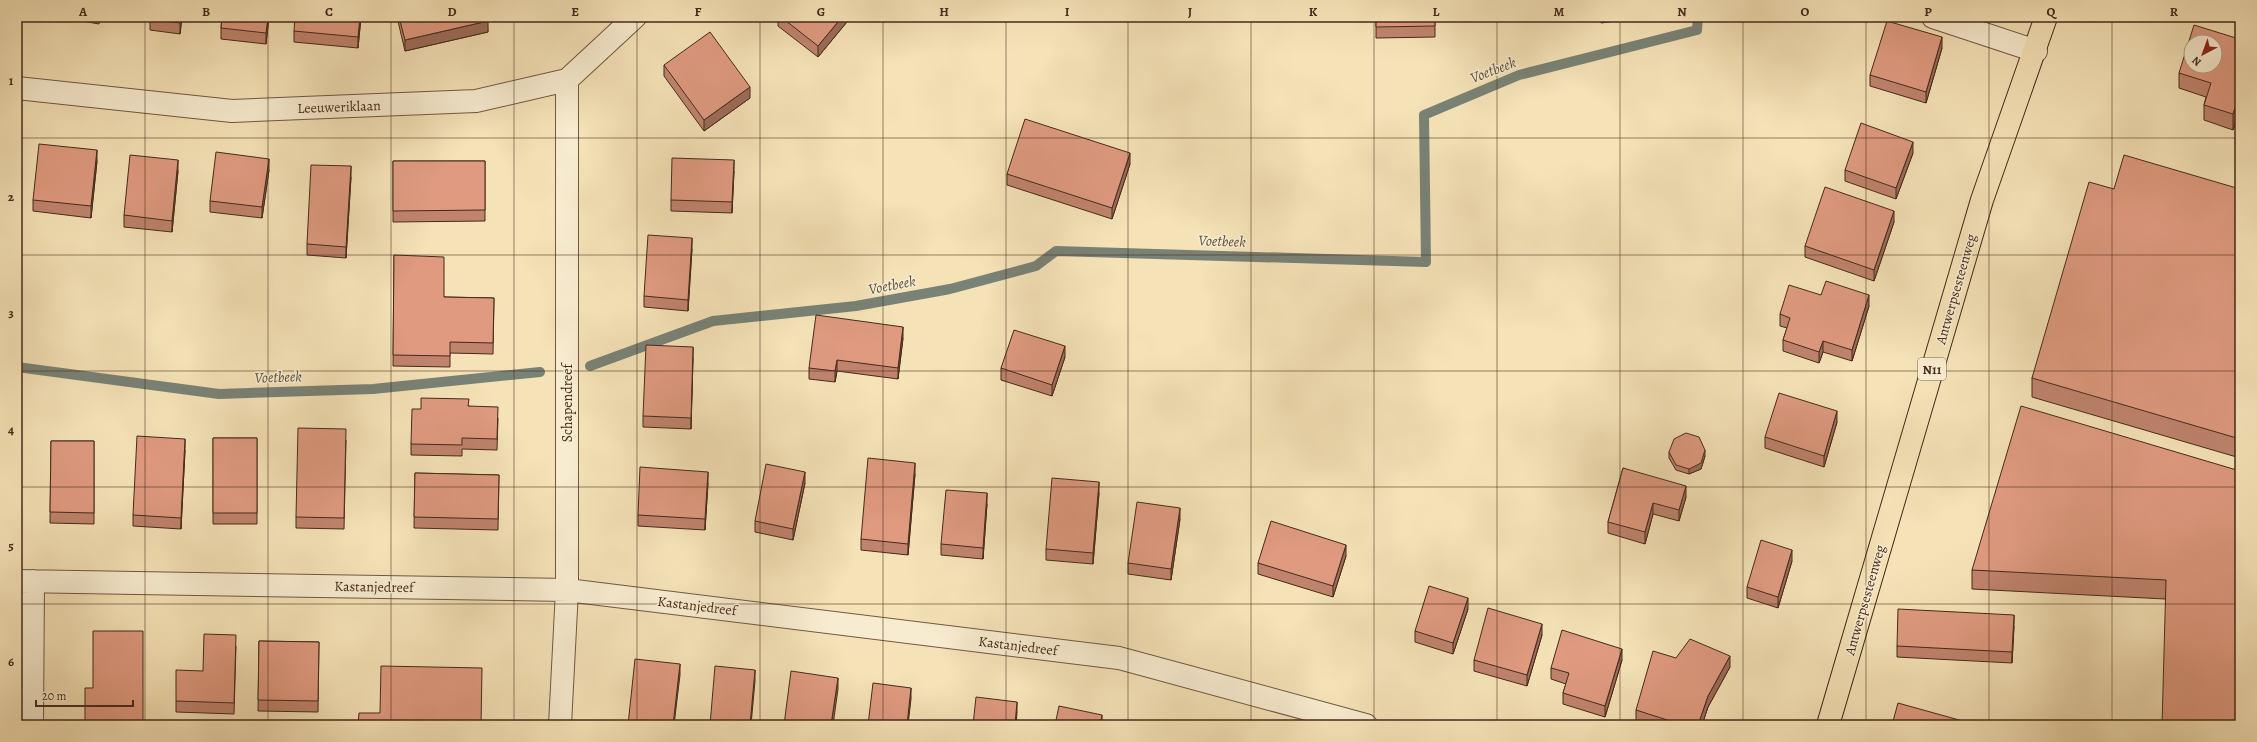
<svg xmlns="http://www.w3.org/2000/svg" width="2257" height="742" viewBox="0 0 2257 742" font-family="Alegreya,serif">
	<rect width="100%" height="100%" fill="#f5e2b7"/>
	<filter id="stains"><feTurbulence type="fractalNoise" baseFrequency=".005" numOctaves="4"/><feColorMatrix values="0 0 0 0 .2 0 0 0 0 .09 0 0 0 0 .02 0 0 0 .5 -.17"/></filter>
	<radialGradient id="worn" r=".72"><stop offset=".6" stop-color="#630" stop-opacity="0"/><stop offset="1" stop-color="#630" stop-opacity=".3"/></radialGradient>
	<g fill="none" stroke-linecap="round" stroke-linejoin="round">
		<path stroke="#798276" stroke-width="10" d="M590,366L713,321L856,306L950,289L1036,266L1056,251L1426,262L1424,115L1519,75L1697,30L1698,17
			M17,367L219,394L373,389L540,372"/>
		<defs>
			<path id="street" d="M1933,17L2036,51
				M17,88L232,111L476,101L567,80L635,17
				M17,581L567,590L1119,658L1366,725
				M32,725L33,581
				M560,725L567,590V80"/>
			<path id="primary" d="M1828,725L1982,200L2046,17"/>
		</defs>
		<use href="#street" stroke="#715842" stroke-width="24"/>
		<use href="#primary" stroke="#452a1b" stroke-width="24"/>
		<use href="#street" stroke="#f8ecd0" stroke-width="22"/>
		<use href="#primary" stroke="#f5e2b7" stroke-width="22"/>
	</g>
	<path fill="#c0846e" stroke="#452a1b" d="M60,17H101L99,24Z
		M150,17H182L180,34L150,30Z
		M222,17H269L266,44L221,39V28Z
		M361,17L358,48L294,42V31Z
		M397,17H487L488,32L405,51Z
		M778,17H851L818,57L778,26Z
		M1376,17H1435V37L1376,38Z
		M1600,17H1646L1601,23Z
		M2240,24V107L2233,130L2204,120V105L2206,97L2179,88V73L2236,38Z
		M1942,48L1926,103L1870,86V75Z
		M664,65L750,98L704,131L664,76Z
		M1913,153L1896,199L1845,181V170Z
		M97,161L91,218L33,211V200Z
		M393,161H485V221L393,222Z
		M1130,164L1112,219L1007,185V174Z
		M269,170L262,218L210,212V201Z
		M178,171L172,232L124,227V215Z
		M734,171L732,213L671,211V200Z
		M351,177L346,258L307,255V244Z
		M2114,189H2240V458L2032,397V378Z
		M1894,222L1874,281L1805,257V246Z
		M692,249L688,311L644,307V296Z
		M394,255L444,297L494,298L493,354L450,353V367L393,366Z
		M1821,295L1869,306L1852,361L1823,352L1819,363L1783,351V340L1787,328L1780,326V314Z
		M903,338L898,379L837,371L835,382L809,379V368Z
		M1065,357L1052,396L1001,380V368Z
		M693,358L691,429L643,427V416Z
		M469,406L498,418L497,450L462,449V456L411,455V444L421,409Z
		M1837,422L1824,467L1765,448V437Z
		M213,438H257V524H213Z
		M346,440L344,529L296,528V517Z
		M51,441H94V524L50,523Z
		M185,450L181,529L133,526V515Z
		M1669,452L1705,456L1701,469L1689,474L1676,470L1669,458Z
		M1623,468L1686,497L1679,521L1653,514L1645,544L1608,533V522Z
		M2240,471L2165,599L1972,589V570Z
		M415,473L499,475L498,530L414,528Z
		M915,474L908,555L861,550V539Z
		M708,483L705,530L638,526V515Z
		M805,483L793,540L755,532V521Z
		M1099,493L1093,564L1046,560V549Z
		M987,504L983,559L941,555V544Z
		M1180,519L1171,580L1128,574V563Z
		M1346,556L1333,597L1258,574V563Z
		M1792,561L1778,608L1747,598V587Z
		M1468,609L1453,654L1415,642V631Z
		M2014,626L2012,663L1897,657V646Z
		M1542,635L1527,686L1474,671V660Z
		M259,641L319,642L318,712L258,711Z
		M236,646L234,714L176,712V701L203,671Z
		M1676,658L1730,667L1708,707L1702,725H1649L1636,721V710Z
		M1622,660L1605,717L1563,704V693L1566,684L1551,679V668Z"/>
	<path fill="#9c6c5a" stroke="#452a1b" d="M180,17H182L180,34Z
		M268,17H269L266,44V33Z
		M360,17H361L358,48V37Z
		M842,17H851L818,57V46Z
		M488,21V32L405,51V40Z
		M1942,37V48L1926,103V92Z
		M750,87V98L704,131V120Z
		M2240,91V107L2233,130V114Z
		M1913,142V153L1896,199V188Z
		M97,150V161L91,218V206Z
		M1130,153V164L1112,219V208Z
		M269,159V170L262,218V207Z
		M178,160V171L172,232V221Z
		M734,160V171L732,213V202Z
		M351,166V177L346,258V247Z
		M1894,211V222L1874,281V270Z
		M692,238V249L688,311V300Z
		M1869,295V306L1852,361V350Z
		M903,327V338L898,379V368Z
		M1823,341V352L1819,363V352Z
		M1065,346V357L1052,396V385Z
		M693,347V358L691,429V418Z
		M837,360V371L835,382V371Z
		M1837,411V422L1824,467V456Z
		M185,439V450L181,529V518Z
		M1705,450V456L1701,469L1689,474V469Z
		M915,463V474L908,555V544Z
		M708,472V483L705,530V519Z
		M805,472V483L793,540V529Z
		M1099,482V493L1093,564V553Z
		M1686,486V497L1679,521V510Z
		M987,493V504L983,559V548Z
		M1653,503V514L1645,544V532Z
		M1180,508V519L1171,580V569Z
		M1346,545V556L1333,597V586Z
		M1792,550V561L1778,608V597Z
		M1468,598V609L1453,654V643Z
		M2014,615V626L2012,663V652Z
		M1542,624V635L1527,686V675Z
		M1622,649V660L1605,717V706Z
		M1730,656V667L1708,707L1702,725H1698L1708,696Z
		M680,664V675L674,725H673Z
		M755,670V681L751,725H750Z
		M838,678V689L833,725H831Z
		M911,688V699L908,725H907Z
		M1017,702V713L1016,725H1015Z
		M1102,715V725H1100Z"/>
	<path fill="#df9a80" stroke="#452a1b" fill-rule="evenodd" d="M150,17H180V23L150,19Z
		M222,17H268L266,33L221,28Z
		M295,17H360L358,37L294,31Z
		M399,17H487L488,21L405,40Z
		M781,17H842L818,46Z
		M1376,17H1435V26L1376,27Z
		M1887,21L1942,37L1926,92L1870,75Z
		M2240,24V91L2233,114L2204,105L2211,83L2179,73L2194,25L2236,38ZM2191,42H2215V66H2191Z
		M710,32L750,87L704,120L664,65Z
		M1025,119L1130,153L1112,208L1007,174Z
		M1861,123L1913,142L1896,188L1845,170Z
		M39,144L97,150L91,206L33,200Z
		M216,152L269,159L262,207L210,201Z
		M130,155L178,160L172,221L124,215Z
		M2124,155L2240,189V439L2032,378L2089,182L2114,189Z
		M672,158L734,160L732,202L671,200Z
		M393,161H485V210L393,211Z
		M311,165L351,166L346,247L307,244Z
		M1825,187L1894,211L1874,270L1805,246Z
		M648,235L692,238L688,300L644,296Z
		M394,255L444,257V297L494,298L493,343L450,342V356L393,355Z
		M1826,281L1869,295L1852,350L1823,341L1819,352L1783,340L1790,318L1780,314L1789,285L1821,295Z
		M816,315L903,327L898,368L837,360L835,371L809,368Z
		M1014,330L1065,346L1052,385L1001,368Z
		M646,345L693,347L691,418L643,416Z
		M1779,393L1837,411L1824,456L1765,437Z
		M421,398L469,399L468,406L498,407L497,439L462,438V445L411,444L412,409H421Z
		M2021,406L2240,471V725H2162L2166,580L1972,570Z
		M298,428L346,429L344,518L296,517Z
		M1686,433L1699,437L1705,450L1701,463L1689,469L1676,465L1669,452L1674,439Z
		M137,436L185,439L181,518L133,515Z
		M213,438H257V513H213Z
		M51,441H94V513L50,512Z
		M868,458L915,463L908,544L861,539Z
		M766,464L805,472L793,529L755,521Z
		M640,467L708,472L705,519L638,515Z
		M1623,468L1686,486L1679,510L1653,503L1645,532L1608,522Z
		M415,473L499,475L498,519L414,517Z
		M1052,478L1099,482L1093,553L1046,549Z
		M946,490L987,493L983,548L941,544Z
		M1137,502L1180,508L1171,569L1128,563Z
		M1271,521L1346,545L1333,586L1258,563Z
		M1761,540L1792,550L1778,597L1747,587Z
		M1429,586L1468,598L1453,643L1415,631Z
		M1488,608L1542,624L1527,675L1474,660Z
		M1898,609L2014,615L2012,652L1897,646Z
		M1562,630L1622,649L1605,706L1563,693L1569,673L1551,668Z
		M93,631H143V725H85V688H93Z
		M204,634L236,635L234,703L176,701V670L203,671Z
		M1690,639L1730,656L1708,696L1698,725H1683L1636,710L1653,651L1676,658Z
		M259,641L319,642L318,701L258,700Z
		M635,659L680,664L673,725H628Z
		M381,666L482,668L481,725H358L359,713H380Z
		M715,666L755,670L750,725H710Z
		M791,671L838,678L831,725H784Z
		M873,683L911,688L907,725H868Z
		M976,697L1017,702L1015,725H973Z
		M1898,703L1970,723V725H1892Z
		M1059,706L1102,715L1100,725H1055Z
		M1172,721L1184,725H1171Z"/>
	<path fill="none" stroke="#452a1b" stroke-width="1" stroke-opacity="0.55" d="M145,17V725M268,17V725M391,17V725M514,17V725M637,17V725M760,17V725M883,17V725M1006,17V725M1128,17V725M1251,17V725M1374,17V725M1497,17V725M1620,17V725M1743,17V725M1866,17V725M1989,17V725M2112,17V725M17,138H2240M17,255H2240M17,371H2240M17,487H2240M17,604H2240"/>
	<g text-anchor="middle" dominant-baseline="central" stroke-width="3" stroke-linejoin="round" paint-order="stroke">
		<rect fill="#f8ecd0" stroke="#7b6451" stroke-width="1" x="1918" y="358" width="28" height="22" rx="3"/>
		<g font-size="13" font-weight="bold" fill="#452a1b">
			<text x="1932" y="369">N11</text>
		</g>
		<g font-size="14" fill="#452a1b" stroke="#f8ecd0">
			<text transform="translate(339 107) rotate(-2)">Leeuweriklaan</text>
			<text transform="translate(1956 289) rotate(-74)">Antwerpsesteenweg</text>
			<text transform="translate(567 403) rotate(-90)">Schapendreef</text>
			<text transform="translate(374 587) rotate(1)">Kastanjedreef</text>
			<text transform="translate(1865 600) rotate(-74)">Antwerpsesteenweg</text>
			<text transform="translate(697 606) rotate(7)">Kastanjedreef</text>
			<text transform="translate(1018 646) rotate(7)">Kastanjedreef</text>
		</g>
		<g font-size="15" font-style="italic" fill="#5b4f41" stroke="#f8ecd0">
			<text transform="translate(1493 70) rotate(-21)">Voetbeek</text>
			<text transform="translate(1222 241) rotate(2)">Voetbeek</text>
			<text transform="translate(892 285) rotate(-11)">Voetbeek</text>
			<text transform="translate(278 377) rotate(-2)">Voetbeek</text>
		</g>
	</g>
	<rect width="2257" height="742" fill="none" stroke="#f5e2b7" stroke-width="44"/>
	<g transform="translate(2203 54) rotate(221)"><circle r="19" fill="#f8ecd0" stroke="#b09e88"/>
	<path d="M0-3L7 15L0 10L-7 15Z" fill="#8f2418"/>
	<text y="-6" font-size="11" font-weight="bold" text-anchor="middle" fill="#452a1b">N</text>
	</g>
	<path d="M36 700v6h97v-6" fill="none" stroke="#452a1b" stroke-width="2"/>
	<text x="42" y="700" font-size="12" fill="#452a1b" stroke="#f8ecd0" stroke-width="3" paint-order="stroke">20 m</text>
	<rect x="22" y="22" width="2213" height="698" fill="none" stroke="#452a1b" stroke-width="1.5"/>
	<g font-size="13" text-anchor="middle" font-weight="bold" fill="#452a1b">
		<text x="83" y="16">A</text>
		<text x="206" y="16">B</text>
		<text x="329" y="16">C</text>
		<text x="452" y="16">D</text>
		<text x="575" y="16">E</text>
		<text x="698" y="16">F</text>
		<text x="821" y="16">G</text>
		<text x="944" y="16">H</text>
		<text x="1067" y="16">I</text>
		<text x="1190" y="16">J</text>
		<text x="1313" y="16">K</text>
		<text x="1436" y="16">L</text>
		<text x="1559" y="16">M</text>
		<text x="1682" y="16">N</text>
		<text x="1805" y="16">O</text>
		<text x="1928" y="16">P</text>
		<text x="2051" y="16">Q</text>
		<text x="2174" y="16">R</text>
		<text x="11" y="85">1</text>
		<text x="11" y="201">2</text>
		<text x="11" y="317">3</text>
		<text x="11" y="434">4</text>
		<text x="11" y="550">5</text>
		<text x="11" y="666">6</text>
	</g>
	<rect width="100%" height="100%" filter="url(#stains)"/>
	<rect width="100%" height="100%" fill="url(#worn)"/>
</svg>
